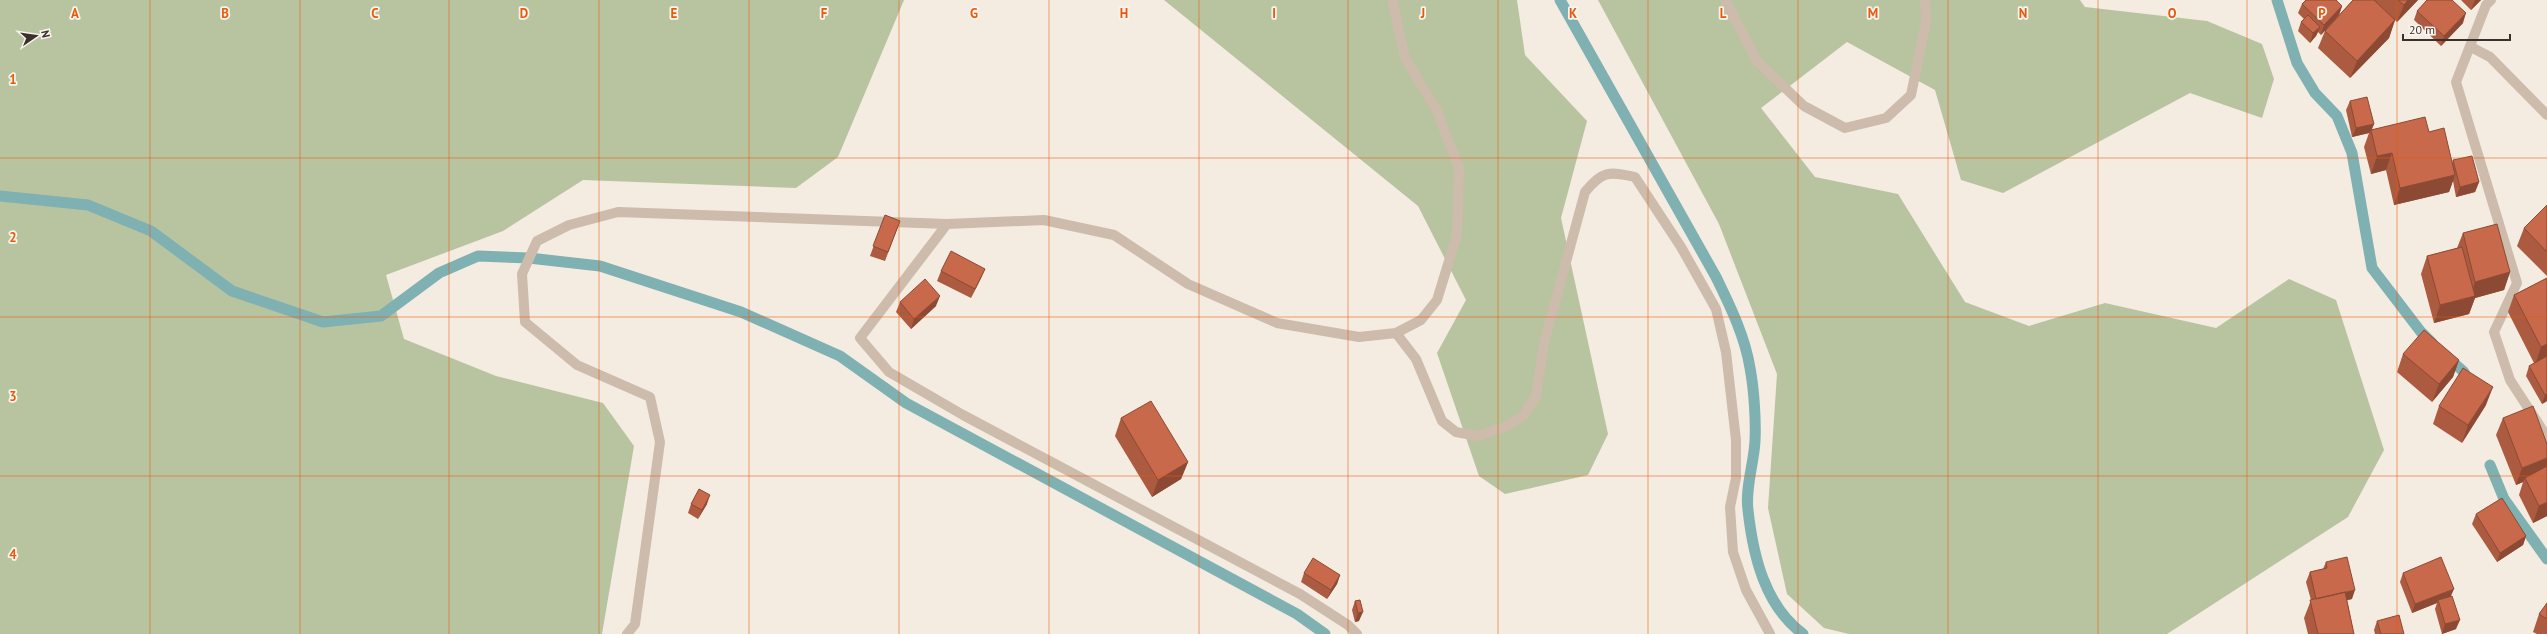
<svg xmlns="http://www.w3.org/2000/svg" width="2547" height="634" viewBox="0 0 2547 634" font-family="'PT Sans',sans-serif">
	<rect width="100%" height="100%" fill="#f4ebe1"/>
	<path fill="#b8c4a0" d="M0,0H904L838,157L796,188L583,180L503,231L386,275L404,339L496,376L603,403L634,446L602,634H0Z
		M1164,0H1517L1525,55L1587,121L1561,218L1608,434L1588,475L1505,494L1479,476L1437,353L1466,300L1418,206Z
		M1598,0H2080L2085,7L2207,21L2262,44L2274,79L2262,118L2190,93L2003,193L1961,180L1935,90L1847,42L1761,108L1815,177L1898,194L1965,302L2029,326L2105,303L2216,328L2289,279L2336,300L2384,450L2348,517L2167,634H1849L1824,628L1787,594L1768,508L1777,374L1719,224Z"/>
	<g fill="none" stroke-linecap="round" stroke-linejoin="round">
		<path stroke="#7fb0b2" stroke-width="11" d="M1560,0L1716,277C1730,306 1745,336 1750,368C1754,389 1756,420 1755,441C1754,463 1745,488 1748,510C1753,556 1765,606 1803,634
			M2277,0L2297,63L2315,93L2337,116L2352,153L2372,268L2421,332L2432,343
			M0,196L88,205L151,231L232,291L323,322L381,316L439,273L478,256L529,258L600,266L741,312L840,356L906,403L1297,614L1325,634
			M2446,356L2464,372
			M2490,465L2504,499L2547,559"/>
		<path stroke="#cdbbac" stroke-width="10" d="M1725,0L1757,61L1804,106L1845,128L1886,118L1911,95L1926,21L1925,0
			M2491,0L2486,5L2456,82L2517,283L2494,332L2510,380L2547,437
			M2471,47L2490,57L2547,115
			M947,224L860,338L889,372L963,415L1300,594L1348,625L1357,634
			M1396,333L1416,359L1442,421L1456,432L1478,436L1505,427L1523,416L1536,396L1544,343L1585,192C1602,171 1609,171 1635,177L1681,247L1716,309L1726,352L1736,440V478L1730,507L1733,552L1746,590L1770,634
			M627,634L635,624L660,442L650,397L577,365L525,322L522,274L537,241L569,225L618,212L947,224L1044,220L1114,235L1188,284L1277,323L1359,337L1396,333L1421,320L1437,300L1457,235L1459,168L1437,111L1405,58L1392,0"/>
	</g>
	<path fill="#ac5a40" d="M2353,0H2418L2397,22L2395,20L2389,38L2350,78L2318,48L2325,31Z
		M2461,0H2481L2471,10Z
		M2302,4L2342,6L2339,15L2321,35L2318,32L2316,36L2310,43L2298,31L2301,22L2304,19L2298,13Z
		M2417,11L2463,23L2441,46L2414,20Z
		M2350,101L2374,124L2372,129L2429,132L2452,163L2453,160L2479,182L2475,192L2456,197L2453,181L2449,192L2394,205L2386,170L2371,174L2364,147L2369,133L2352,137L2346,110Z
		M2547,205V276L2517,246L2524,228Z
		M885,215L900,221L885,261L870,256Z
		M2463,233L2510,272L2504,290L2475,298L2469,314L2434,323L2421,274L2427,256L2457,248Z
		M985,269L981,278L971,298L937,281L941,271Z
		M2547,278V401L2542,404L2526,376L2529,366L2534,363L2508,312L2514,295Z
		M900,302L936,306L911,329L896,312Z
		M2403,354L2459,360L2453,377L2432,402L2397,372Z
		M2486,405L2462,443L2433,424L2439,406Z
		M1121,418L1188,462L1181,479L1152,497L1115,436Z
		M2503,418L2547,516L2533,523L2519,495L2523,482L2516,485L2496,435Z
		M691,504H707L698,519L688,513Z
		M2476,514L2526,536L2523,545L2497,562L2472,524Z
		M2326,562L2352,599L2347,600L2354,634H2308L2304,618L2311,600L2306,582L2310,572L2323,569Z
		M1304,573L1340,575L1337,584L1327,599L1301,582Z
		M2403,573L2451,596L2456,629L2442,634L2435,609L2437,603L2412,613L2400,582Z
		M1360,600L1359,621L1355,622L1352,610L1355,601Z
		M2547,603V634H2537L2533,632L2539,614Z
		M2377,621L2404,634H2375L2374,630Z"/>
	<path fill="#8c4a34" d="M2408,0H2418L2397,22L2404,5Z
		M2475,0H2481L2471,10Z
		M2342,6L2339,15L2321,35L2324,25Z
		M2466,13L2463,23L2441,46L2444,36Z
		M2395,20L2389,38L2350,78L2357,61Z
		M2320,27L2316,36L2310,43L2313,33Z
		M2374,124L2371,131V130L2369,133L2352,137L2356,128Z
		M2392,153L2386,170L2371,174L2377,156Z
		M2455,175L2449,192L2394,205L2400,188Z
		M2479,182L2475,192L2456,197L2460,187Z
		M985,269L981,278L971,298L975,289Z
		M2510,272L2504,290L2475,298L2469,314L2434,323L2440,305L2470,298L2475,282Z
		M940,296L936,306L911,329L914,319Z
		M2547,344V359L2535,365L2541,347Z
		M2459,360L2453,377L2432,402L2439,384Z
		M2493,387L2486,405L2462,443L2468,425Z
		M2547,394V401L2542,404L2545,395Z
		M2547,458V469L2525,478L2523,482L2516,485L2522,468Z
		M1188,462L1181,479L1152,497L1158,480Z
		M710,495L707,504L698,519L702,510Z
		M2547,502V516L2533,523L2539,506Z
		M2526,536L2523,545L2497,562L2500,553Z
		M1340,575L1337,584L1327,599L1331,590Z
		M2454,589L2450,598L2438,600L2437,603L2412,613L2415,604Z
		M2355,590L2352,599L2313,608L2316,599Z
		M1363,612L1359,621L1355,622L1358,613Z
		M2460,620L2456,629L2442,634L2445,624Z"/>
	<path fill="#c8694b" stroke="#8c4a34" d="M2306,0H2336L2342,6L2324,25L2302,4Z
		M2353,0H2374L2395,20L2357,61L2325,31Z
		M2398,0H2408L2404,5Z
		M2427,0H2452L2466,13L2444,36L2417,11Z
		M2308,15L2320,27L2313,33L2301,22Z
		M2367,97L2374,124L2356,128L2350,101Z
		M2425,117L2429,132L2444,128L2455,175L2400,188L2392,153L2377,156L2371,130Z
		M2472,156L2479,182L2460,187L2453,160Z
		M2547,205V252L2524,228Z
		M885,215L900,221L888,252L873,246Z
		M2497,224L2510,272L2475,282L2463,233Z
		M2462,247L2475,296L2440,305L2427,256Z
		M951,251L985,269L975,289L941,271Z
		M2547,278V344L2541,347L2514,295Z
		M925,279L940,296L914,319L900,302Z
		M2424,330L2459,360L2439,384L2403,354Z
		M2547,356V394L2545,395L2529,366Z
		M2463,368L2493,387L2468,425L2439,406Z
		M1151,401L1188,462L1158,480L1121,418Z
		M2533,406L2547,444V458L2522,468L2503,418Z
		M2547,466V502L2539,506L2525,478Z
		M699,489L710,495L702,510L691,504Z
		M2502,498L2526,536L2500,553L2476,514Z
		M2347,557L2355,590L2316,599L2310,572L2327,568L2326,562Z
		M2441,557L2454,589L2415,604L2403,573Z
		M1313,558L1340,575L1331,590L1304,573Z
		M2345,592L2354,634H2318L2310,600Z
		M2452,596L2460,620L2445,624L2438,600Z
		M1360,600L1363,612L1358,613L1355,601Z
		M2547,603V619L2539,614Z
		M2399,615L2404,634H2381L2377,621Z"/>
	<path fill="none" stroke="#e8590c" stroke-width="1" stroke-opacity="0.55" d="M150,0V634M300,0V634M449,0V634M599,0V634M749,0V634M899,0V634M1049,0V634M1199,0V634M1348,0V634M1498,0V634M1648,0V634M1798,0V634M1948,0V634M2098,0V634M2247,0V634M2397,0V634M0,158H2547M0,317H2547M0,476H2547"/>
	<g font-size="13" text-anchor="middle" font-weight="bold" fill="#e8590c" stroke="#fbf5ee" stroke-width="3.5" stroke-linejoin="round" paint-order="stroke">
		<text x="75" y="18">A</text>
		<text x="225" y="18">B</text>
		<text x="375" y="18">C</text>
		<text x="524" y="18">D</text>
		<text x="674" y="18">E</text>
		<text x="824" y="18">F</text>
		<text x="974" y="18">G</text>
		<text x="1124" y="18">H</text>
		<text x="1274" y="18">I</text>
		<text x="1423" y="18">J</text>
		<text x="1573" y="18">K</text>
		<text x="1723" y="18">L</text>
		<text x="1873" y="18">M</text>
		<text x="2023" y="18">N</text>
		<text x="2172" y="18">O</text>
		<text x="2322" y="18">P</text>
		<text x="13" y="84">1</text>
		<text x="13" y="242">2</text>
		<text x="13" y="401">3</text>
		<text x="13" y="559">4</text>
	</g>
	<g transform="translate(36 36) rotate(77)" stroke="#fbf5ee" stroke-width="3" paint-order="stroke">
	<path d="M0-3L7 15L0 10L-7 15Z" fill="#3b302b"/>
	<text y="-6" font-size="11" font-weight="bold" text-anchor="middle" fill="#3b302b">N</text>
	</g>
	<path d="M2403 34v6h107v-6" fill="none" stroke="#3b302b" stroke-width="2"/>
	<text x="2409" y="34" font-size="12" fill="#3b302b" stroke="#fbf5ee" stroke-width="3" paint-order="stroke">20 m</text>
</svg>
